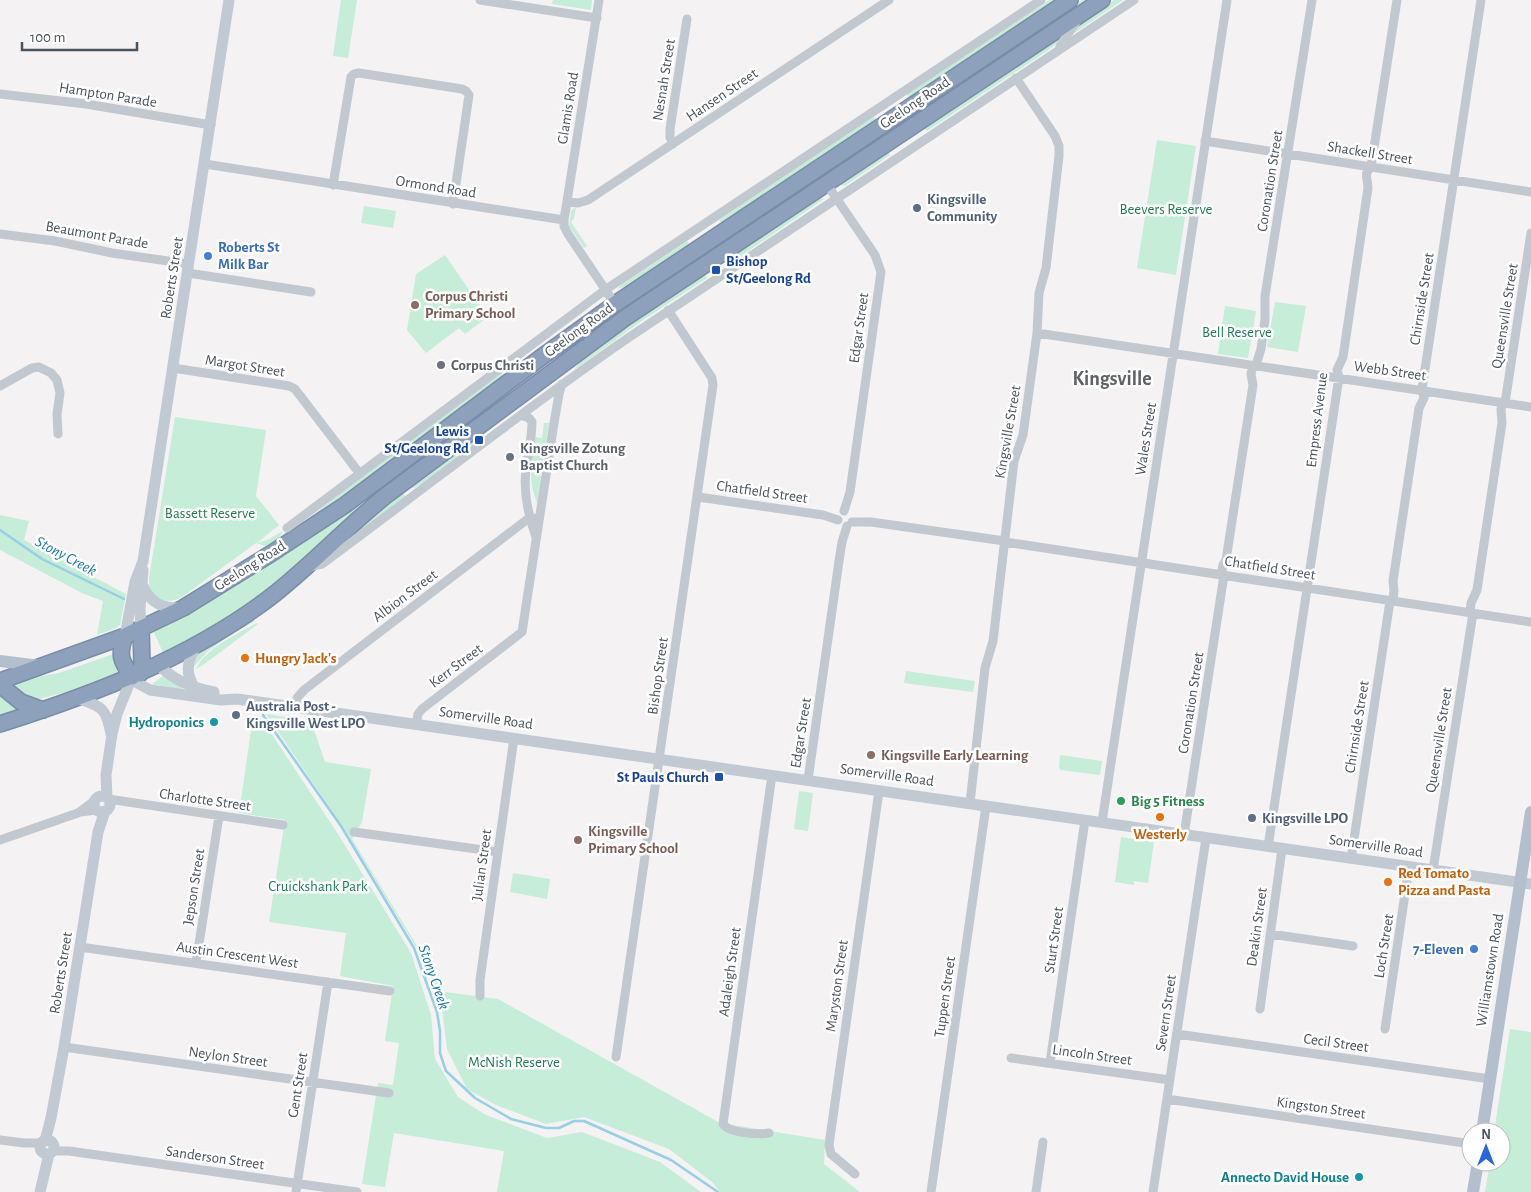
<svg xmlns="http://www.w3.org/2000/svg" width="1531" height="1192" viewBox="0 0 1531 1192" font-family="'Alegreya Sans',sans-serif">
	<rect width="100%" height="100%" fill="#f4f2f2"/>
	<path fill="#c5edd8" d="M341,0H357L348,58L333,56Z
		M553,0H592L591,10L552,4Z
		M1049,0H1059L910,99L907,94Z
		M1082,0H1086V2L831,171L843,159Z
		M1114,0H1123L1073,34C1082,18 1099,10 1114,0Z
		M1061,36L1057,43L1050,49L927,131L924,128Z
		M873,116L875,120L870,126L724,223H722L719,220Z
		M1157,140L1196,146L1176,275L1137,268Z
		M888,151L890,155L846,185L841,186L846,178Z
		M823,198L824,199L818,203L732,262L730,260L740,249L814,201Z
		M364,206L396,211L393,228L361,223Z
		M576,207L574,218L571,222L587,246L584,248L569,226L571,211Z
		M766,212L767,215L708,255L689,266L687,263L751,220Z
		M687,241L689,244L684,250L633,284L617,289L621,285Z
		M445,255L488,317L465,334L459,328L426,353L407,330L416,274Z
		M704,273L707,278L640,322L574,370L586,354Z
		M1275,302L1306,306L1298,352L1267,347Z
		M1225,306L1256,311L1248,358L1218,354Z
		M609,317L596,331L553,363L550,361V359Z
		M501,373L504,377L330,508L288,535L355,482Z
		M512,387L513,394L403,473L412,463Z
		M175,417L266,430L256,496L279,525L257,543L267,540L283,531L277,541L269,547L256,543L182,597C164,606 148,599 149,578Z
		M544,423H549L537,503C528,482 531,459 535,437L542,438Z
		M475,442L477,444L427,481L414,488L409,487L469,443Z
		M394,478V480C345,524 297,570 243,607C218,625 192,640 165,655L163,653L153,630Z
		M401,493L406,496L355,535L353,534V532Z
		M0,515L29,521L24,540L126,594L120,625L114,629L97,635L103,601L82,593L0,550Z
		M251,619L255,621L228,636L207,652L192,669L199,651Z
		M257,623L258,624L203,665L196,669C206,648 237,634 257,623Z
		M113,654L115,663L122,674L87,687L38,699L27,697L10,686L35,677L59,673Z
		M906,671L975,681L973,692L904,683Z
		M163,676L183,688L182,690L152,684Z
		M0,692L19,709L0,717Z
		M266,714L311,721L325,762L371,769L362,822L352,839L445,992L498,999L720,1123L825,1140L824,1164L860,1192H720L712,1182L669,1149L584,1117L546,1124L496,1105L467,1089L447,1049L442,1009L419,952L343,827Z
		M253,717L261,718L338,834L411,953L431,1015L435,1059L458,1097L486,1115L547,1138L582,1132L660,1162L701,1192H497L504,1151L394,1133L385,1187L362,1184L378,1083L393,1085L399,1043L385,1041L393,986L340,976L346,933L269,922L285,820L239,813Z
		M1060,755L1102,761L1100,775L1060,770L1059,767Z
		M799,791L813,793L808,831L794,829Z
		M1121,837L1154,842L1148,883L1134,881V885L1115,882Z
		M513,873L550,879L547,899L510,892Z
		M1510,1029L1531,1032V1192H1485L1490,1162H1501V1132H1494Z"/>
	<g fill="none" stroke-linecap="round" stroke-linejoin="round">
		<path stroke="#96cfe6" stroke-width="2.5" d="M0,530L42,559L124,599
			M263,715L341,826L414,948L437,1012L440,1031V1053L446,1071L475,1098L511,1119L546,1128H559L574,1121H584L671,1160L718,1192"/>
		<defs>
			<path id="highway" d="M125,636C118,655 121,661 132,677
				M140,674L142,663L141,629
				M0,681L125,636L183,608L272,553L345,505L543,356L615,304L1070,0
				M0,685L21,702L43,710
				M0,724C94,694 188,659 268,599C310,567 346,527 388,494L625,318L1102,0"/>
		</defs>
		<use href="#highway" stroke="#798ca8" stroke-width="18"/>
		<path stroke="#c1c8cf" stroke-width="9" d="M480,0L597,18
			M1060,46L1076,22
			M0,94L86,104L211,125
			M1205,141L1531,192
			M673,144L670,137V129L687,19
			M205,164L564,220V226L568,234L615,304
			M826,183L875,255L881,272L850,492L844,511
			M333,185L351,77L354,74L359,73L462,89L466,91L469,95L453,204
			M567,202L578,203L588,200L889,0
			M564,220L599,0
			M0,234L55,241L112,253L189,264
			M188,273L311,292
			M1037,333L1531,407
			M1256,365L1261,349L1265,319V296L1312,0
			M173,368L289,386L295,389L360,474
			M0,386L32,368L39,367L51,373L57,380L60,393L57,414L58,434
			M1505,403L1531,233
			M521,415L529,418L532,422C532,438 528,453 526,469C523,493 528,515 536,537
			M698,497L823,515L838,520
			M852,522H871L1005,541
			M287,528L605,290L1041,0
			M1005,542L1531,622
			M309,567L322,564C424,489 523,410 628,338L1134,0
			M1221,575L1223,565L1226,560L1253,385L1251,374L1253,365
			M1393,601L1394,590L1393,581L1419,408L1424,398L1422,389L1481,0
			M1470,613L1471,603L1477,590L1502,423L1501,410L1502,402
			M296,707L297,698L304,690L529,518L539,519
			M416,724L418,714L422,709L522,632L554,423L559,394L562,384
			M808,780L839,561L842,542L847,526
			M108,799L283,825
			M970,803L985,668L993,641L1014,461L1023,435L1037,333L1039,293L1046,268L1059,156V146L1055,136L1016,78
			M80,812L97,810
			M1102,822L1227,0
			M354,832L498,852
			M1184,835L1224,575
			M0,840L78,813L94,801
			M1268,847L1339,377L1337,370L1343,357L1368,188C1368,179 1363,174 1371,167L1397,0
			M1351,859L1390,601
			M1433,870L1473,613
			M1270,934L1353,946
			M80,947L390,991
			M196,963L219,816
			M480,996V980L514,738
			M1260,1009L1282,849
			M1385,1029L1409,867
			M1177,1034L1490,1079
			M64,1047L389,1093
			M616,1057L713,385L712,378L668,310
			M1011,1058L1170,1080
			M1050,1063L1085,820
			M1167,1099L1471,1144
			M769,1133C759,1135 729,1133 723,1124L772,775
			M0,1140L24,1143H42
			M53,1151H69L357,1192
			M855,1174L831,1154L829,1145L879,791
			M296,1192L328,982
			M931,1192L986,806
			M1036,1192L1043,1142
			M1153,1192L1206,838"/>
		<path stroke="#c1c9d3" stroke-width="11" d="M143,586C151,604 162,608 181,608
			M141,629L140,608L143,570
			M125,636L135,582L143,561L229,0
			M159,665C174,681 193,688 214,692
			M195,688C184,672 188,661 196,645
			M77,698C102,707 106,707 111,734
			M94 804a8 8 0 1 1 16 0a8 8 0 1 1-16 0Z
			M107,798L106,775L112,734L117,714L132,677L139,684L150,690L221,700L237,699L280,705L1531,884
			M40 1147a7 7 0 1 1 14 0a7 7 0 1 1-14 0Z
			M45,1141L51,1118L64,1047L98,832L105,811
			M40,1192L49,1154"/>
		<path stroke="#b4bfce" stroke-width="12" d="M0,661L40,666
			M1482,1132L1531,812
			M1473,1192L1478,1162"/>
		<use href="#highway" stroke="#8ea1bc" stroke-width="15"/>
	</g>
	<g fill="#5c6f8a" stroke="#fff" stroke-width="2">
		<circle cx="917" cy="208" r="5"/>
		<circle cx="236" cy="715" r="5"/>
		<circle cx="1252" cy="818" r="5"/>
	</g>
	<g fill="#3f7fe0" stroke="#fff" stroke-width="2">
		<circle cx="208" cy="256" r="5"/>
		<circle cx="1474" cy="949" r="5"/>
	</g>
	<g fill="#1a4fb4" stroke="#fff" stroke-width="2">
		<rect x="711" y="265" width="10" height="10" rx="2.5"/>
		<rect x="474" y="435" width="10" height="10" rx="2.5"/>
		<rect x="714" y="772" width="10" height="10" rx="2.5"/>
	</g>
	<g fill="#8d6e63" stroke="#fff" stroke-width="2">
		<circle cx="415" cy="305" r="5"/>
		<circle cx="871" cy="755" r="5"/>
		<circle cx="578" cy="840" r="5"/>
	</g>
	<g fill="#6b7280" stroke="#fff" stroke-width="2">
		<circle cx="441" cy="365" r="5"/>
		<circle cx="510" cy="457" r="5"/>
	</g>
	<g fill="#e8710a" stroke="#fff" stroke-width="2">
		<circle cx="245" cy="658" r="5"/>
		<circle cx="1160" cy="817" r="5"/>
		<circle cx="1388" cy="882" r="5"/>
	</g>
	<g fill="#0f9aa8" stroke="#fff" stroke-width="2">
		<circle cx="214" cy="722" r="5"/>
		<circle cx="1359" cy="1177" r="5"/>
	</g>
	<circle fill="#2e9e5b" stroke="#fff" stroke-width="2" cx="1121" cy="801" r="5"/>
	<g text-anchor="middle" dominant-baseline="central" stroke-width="5" stroke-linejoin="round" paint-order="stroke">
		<g font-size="15" fill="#4b535e" stroke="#fff">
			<text transform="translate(664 80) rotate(-81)">Nesnah Street</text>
			<text transform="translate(108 95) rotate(9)">Hampton Parade</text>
			<text transform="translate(722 95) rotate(-34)">Hansen Street</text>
			<text transform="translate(915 103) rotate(-34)">Geelong Road</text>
			<text transform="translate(568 108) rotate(-81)">Glamis Road</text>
			<text transform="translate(1370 153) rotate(9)">Shackell Street</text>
			<text transform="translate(1270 181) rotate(-81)">Coronation Street</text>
			<text transform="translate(436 187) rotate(9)">Ormond Road</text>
			<text transform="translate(97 235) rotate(10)">Beaumont Parade</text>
			<text transform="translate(172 278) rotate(-81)">Roberts Street</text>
			<text transform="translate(1422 299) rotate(-81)">Chirnside Street</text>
			<text transform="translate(1505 316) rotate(-81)">Queensville Street</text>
			<text transform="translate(859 328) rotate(-82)">Edgar Street</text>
			<text transform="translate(579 330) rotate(-36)">Geelong Road</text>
			<text transform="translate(245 366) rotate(9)">Margot Street</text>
			<text transform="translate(1390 371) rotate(8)">Webb Street</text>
			<text transform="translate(1317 420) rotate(-83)">Empress Avenue</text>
			<text transform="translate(1008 432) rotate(-80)">Kingsville Street</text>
			<text transform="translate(1146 439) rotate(-81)">Wales Street</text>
			<text transform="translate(762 492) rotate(8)">Chatfield Street</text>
			<text transform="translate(250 566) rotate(-32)">Geelong Road</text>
			<text transform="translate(1270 568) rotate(9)">Chatfield Street</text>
			<text transform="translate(405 596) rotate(-37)">Albion Street</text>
			<text transform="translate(456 666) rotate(-37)">Kerr Street</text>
			<text transform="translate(658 676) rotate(-82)">Bishop Street</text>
			<text transform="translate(1191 703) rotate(-81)">Coronation Street</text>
			<text transform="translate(486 718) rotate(8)">Somerville Road</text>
			<text transform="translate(1357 727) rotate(-81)">Chirnside Street</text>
			<text transform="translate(801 733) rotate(-81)">Edgar Street</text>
			<text transform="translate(1439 740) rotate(-81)">Queensville Street</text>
			<text transform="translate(887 775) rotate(8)">Somerville Road</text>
			<text transform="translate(205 800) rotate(8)">Charlotte Street</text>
			<text transform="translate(1376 846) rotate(8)">Somerville Road</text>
			<text transform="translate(482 865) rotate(-82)">Julian Street</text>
			<text transform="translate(194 887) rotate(-81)">Jepson Street</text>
			<text transform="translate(1257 927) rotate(-82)">Deakin Street</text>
			<text transform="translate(1054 940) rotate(-82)">Sturt Street</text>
			<text transform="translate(1384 946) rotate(-81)">Loch Street</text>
			<text transform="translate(237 955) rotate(8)">Austin Crescent West</text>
			<text transform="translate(1490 970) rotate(-81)">Williamstown Road</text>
			<text transform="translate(730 972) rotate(-82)">Adaleigh Street</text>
			<text transform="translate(61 973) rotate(-81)">Roberts Street</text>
			<text transform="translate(837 986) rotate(-82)">Maryston Street</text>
			<text transform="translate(945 997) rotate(-82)">Tuppen Street</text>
			<text transform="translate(1166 1013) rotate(-82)">Severn Street</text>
			<text transform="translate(1336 1043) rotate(8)">Cecil Street</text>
			<text transform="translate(1092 1055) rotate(8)">Lincoln Street</text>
			<text transform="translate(228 1057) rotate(8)">Neylon Street</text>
			<text transform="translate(298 1085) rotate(-81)">Gent Street</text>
			<text transform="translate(1321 1108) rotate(8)">Kingston Street</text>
			<text transform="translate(215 1158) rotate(8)">Sanderson Street</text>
		</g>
		<g font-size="15" font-weight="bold" fill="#4e5e75" stroke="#fff" text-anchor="start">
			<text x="927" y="199">Kingsville<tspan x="927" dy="17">Community</tspan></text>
			<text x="246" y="706">Australia Post -<tspan x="246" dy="17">Kingsville West LPO</tspan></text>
			<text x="1262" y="818">Kingsville LPO</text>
		</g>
		<g font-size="15" fill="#1f7c55" stroke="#fff">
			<text x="1166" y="209">Beevers Reserve</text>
			<text x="1237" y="332">Bell Reserve</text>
			<text x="210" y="513">Bassett Reserve</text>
			<text x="318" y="886">Cruickshank Park</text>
			<text x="514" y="1062">McNish Reserve</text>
		</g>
		<g font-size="15" font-weight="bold" fill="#366cbe" stroke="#fff" text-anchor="start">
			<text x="218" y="247">Roberts St<tspan x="218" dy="17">Milk Bar</tspan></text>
			<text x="1464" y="949" text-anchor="end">7-Eleven</text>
		</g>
		<g font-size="15" font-weight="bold" fill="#164399" stroke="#fff" text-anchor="end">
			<text x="726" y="261" text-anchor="start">Bishop<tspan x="726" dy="17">St/Geelong Rd</tspan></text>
			<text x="469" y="431">Lewis<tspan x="469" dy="17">St/Geelong Rd</tspan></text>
			<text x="709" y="777">St Pauls Church</text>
		</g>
		<g font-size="15" font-weight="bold" fill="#785e54" stroke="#fff" text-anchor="start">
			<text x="425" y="296">Corpus Christi<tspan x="425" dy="17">Primary School</tspan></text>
			<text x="881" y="755">Kingsville Early Learning</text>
			<text x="588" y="831">Kingsville<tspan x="588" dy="17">Primary School</tspan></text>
		</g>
		<g font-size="15" font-weight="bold" fill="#5b616d" stroke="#fff" text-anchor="start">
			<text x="451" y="365">Corpus Christi</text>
			<text x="520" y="448">Kingsville Zotung<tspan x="520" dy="17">Baptist Church</tspan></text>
		</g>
		<g font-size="15" font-weight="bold" fill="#c56008" stroke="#fff" text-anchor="start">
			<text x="255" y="658">Hungry Jack's</text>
			<text x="1160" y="834" text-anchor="middle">Westerly</text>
			<text x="1398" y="873">Red Tomato<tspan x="1398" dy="17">Pizza and Pasta</tspan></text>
		</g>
		<g font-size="15" font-weight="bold" fill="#0d838f" stroke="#fff" text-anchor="end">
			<text x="204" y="722">Hydroponics</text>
			<text x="1349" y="1177">Annecto David House</text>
		</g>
		<g font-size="15" font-weight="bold" fill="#27864d" stroke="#fff" text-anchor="start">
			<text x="1131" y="801">Big 5 Fitness</text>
		</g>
		<g font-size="16" font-style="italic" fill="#187ba4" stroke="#fff">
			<text transform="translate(66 556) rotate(28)">Stony Creek</text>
			<text transform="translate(434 977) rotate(71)">Stony Creek</text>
		</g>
		<g font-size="20" font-weight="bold" fill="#5f6166" stroke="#fff">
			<text x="1112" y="379">Kingsville</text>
		</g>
	</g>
	<g transform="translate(1486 1147)"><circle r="24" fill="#ffffff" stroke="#b7babf"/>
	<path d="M0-4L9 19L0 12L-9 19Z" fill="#2867d8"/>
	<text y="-8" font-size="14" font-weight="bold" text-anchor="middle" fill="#4b535e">N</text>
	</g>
	<path d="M22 42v8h115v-8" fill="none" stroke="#4b535e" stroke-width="2.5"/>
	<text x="30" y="42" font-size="15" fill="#4b535e" stroke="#ffffff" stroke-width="4" paint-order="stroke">100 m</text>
</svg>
